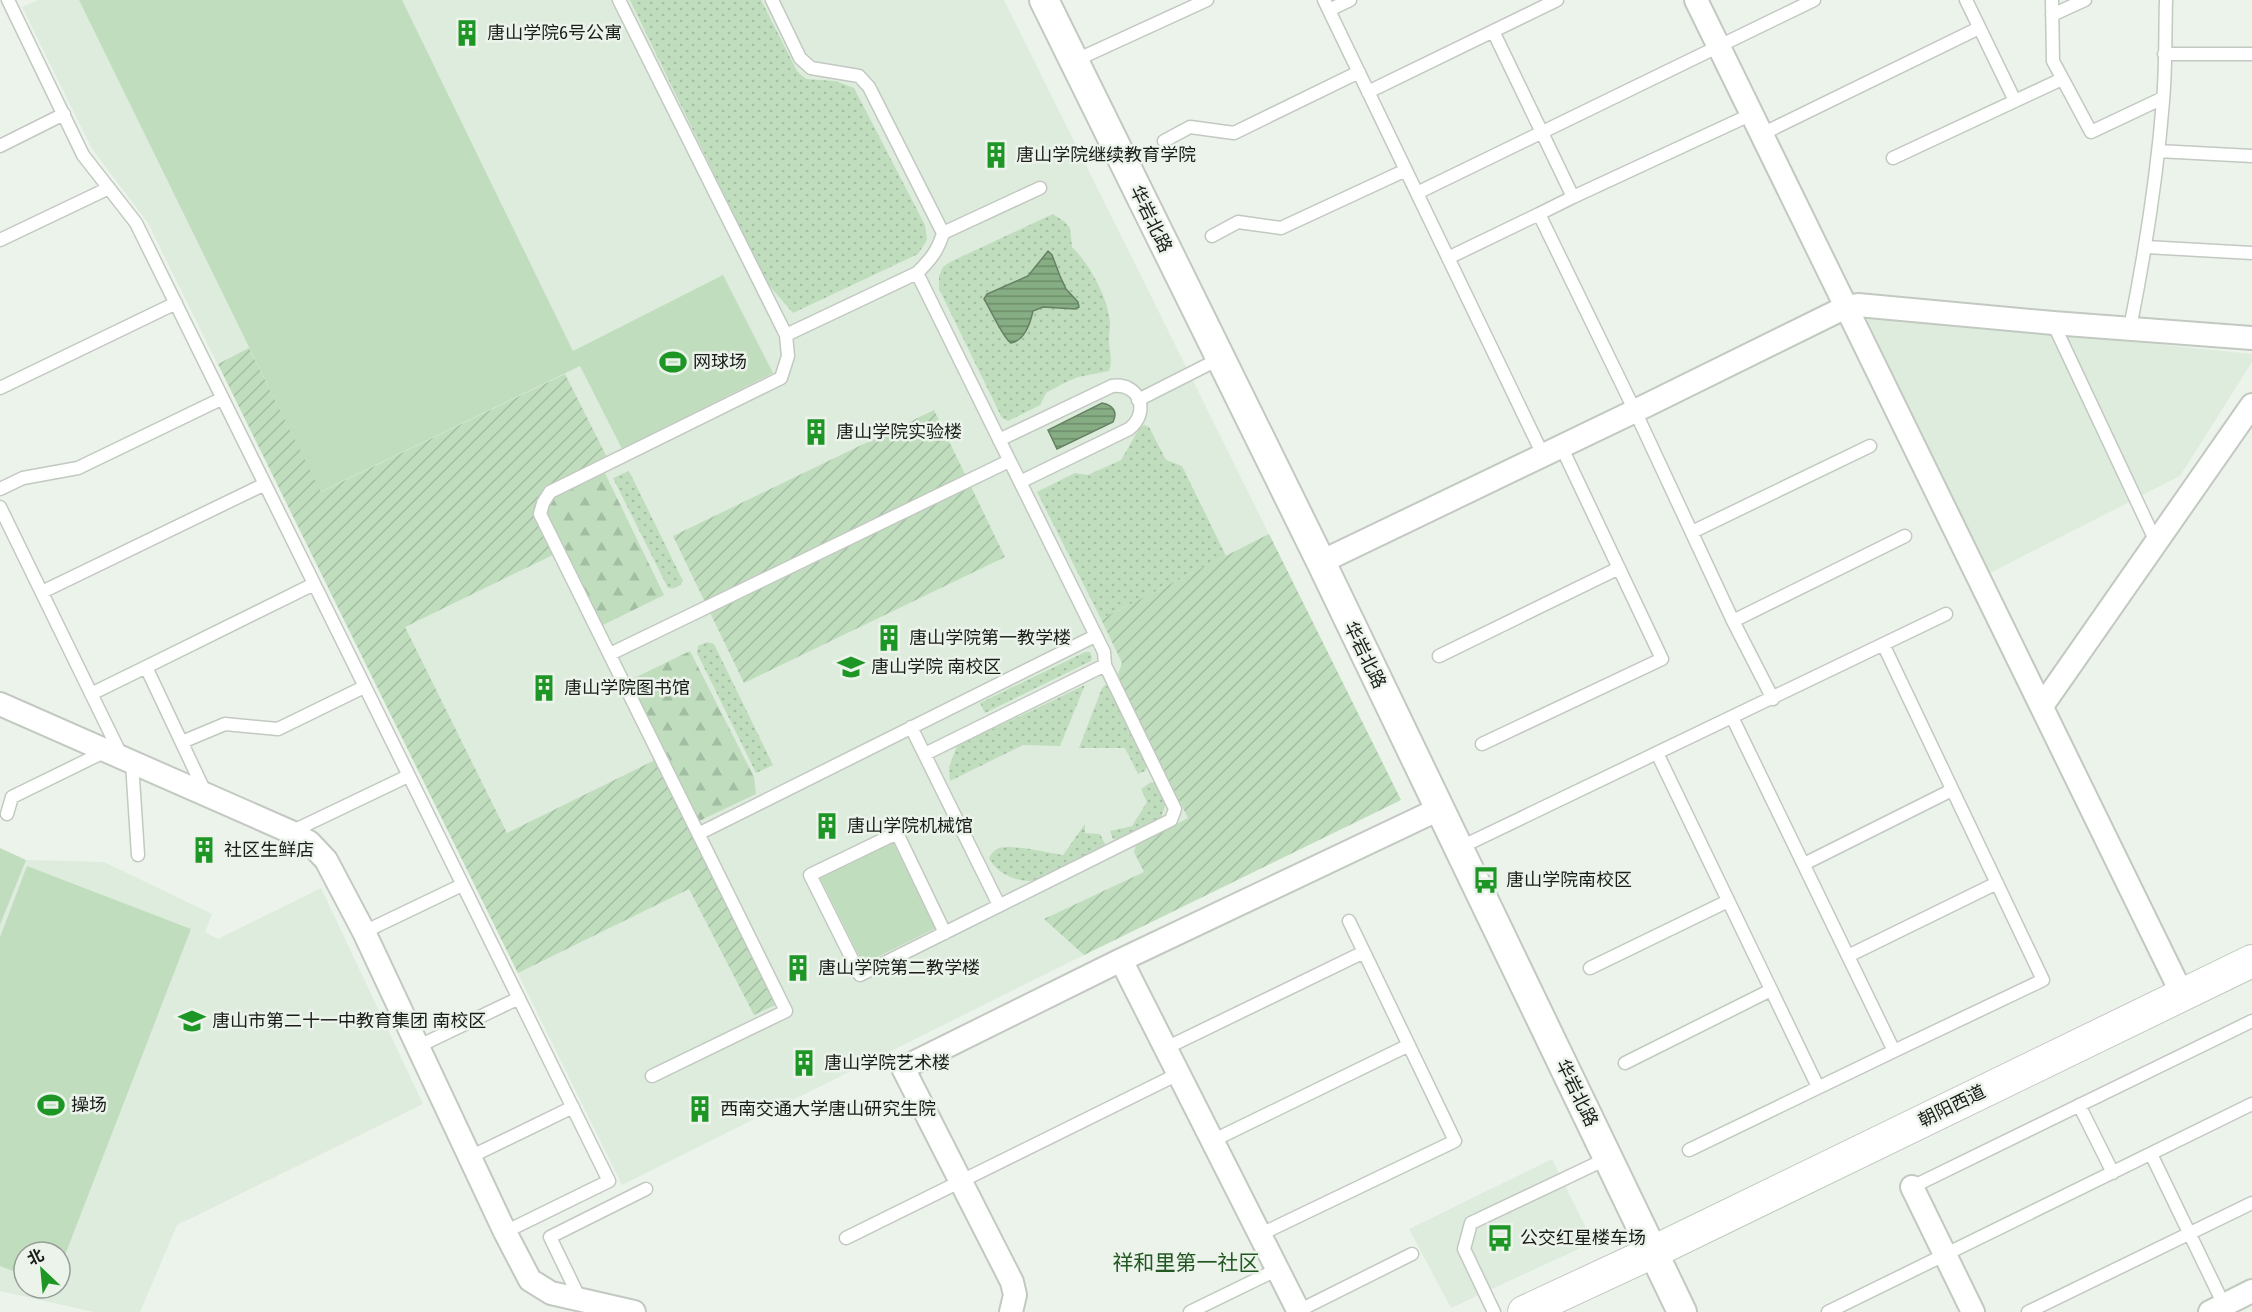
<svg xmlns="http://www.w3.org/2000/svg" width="2252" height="1312" viewBox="0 0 2252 1312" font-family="'Fira Sans Condensed','Noto Sans SC',sans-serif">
	<defs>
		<pattern id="grass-dots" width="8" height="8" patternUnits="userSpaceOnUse" patternTransform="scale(1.5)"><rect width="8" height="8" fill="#c0debe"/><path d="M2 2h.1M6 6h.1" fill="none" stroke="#a4bea3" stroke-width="1.8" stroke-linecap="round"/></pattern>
		<pattern id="forest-firs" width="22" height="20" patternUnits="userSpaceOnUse" patternTransform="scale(1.5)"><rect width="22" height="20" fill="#c0debe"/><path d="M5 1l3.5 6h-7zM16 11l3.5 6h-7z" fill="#a4bea3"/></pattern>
		<pattern id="garden-furrows" width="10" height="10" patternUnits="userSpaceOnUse" patternTransform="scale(1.5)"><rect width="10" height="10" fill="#c0debe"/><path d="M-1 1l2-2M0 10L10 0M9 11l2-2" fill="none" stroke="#a4bea3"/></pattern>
		<pattern id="water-rules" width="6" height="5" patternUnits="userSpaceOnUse" patternTransform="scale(1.5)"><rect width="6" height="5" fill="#86ad83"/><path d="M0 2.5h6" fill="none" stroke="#6d8c6a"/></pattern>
	</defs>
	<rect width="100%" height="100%" fill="#ebf3eb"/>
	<path fill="#deecdd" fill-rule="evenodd" d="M38,0H1004L1401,800L1084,955L622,1185L148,223L92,149L22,7Z
		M1865,315L2252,354V362L2180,476L1988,574Z
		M26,860L104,862L212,914L205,932L218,939L321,888L423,1104L177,1225L140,1312H94L0,1291V925ZM24,1252H60V1288H24Z
		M1552,1159L1587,1230V1245L1451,1308L1409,1229Z"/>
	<path fill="url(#grass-dots)" d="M630,0H761L797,71L806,79L835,81L854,88L925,225L927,240L918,254L793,313L767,283Z
		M1053,214L1065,222L1070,228L1072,247C1089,263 1110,301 1110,325C1110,330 1109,334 1109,339C1109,350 1113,360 1109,371L1078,377L1062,384L1046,393L1040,405L1008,421L1002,418L939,289V276L943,267L950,262Z
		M1144,425L1149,427L1166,460L1182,466L1226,556L1101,619L1037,492L1075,473L1088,475L1121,460L1139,429Z
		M629,471L683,581C680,587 674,589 668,588L613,478Z
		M707,642L714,644L773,765L756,773L697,653L698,646Z
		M1085,652H1090L1092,657L1091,661L985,713L980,703Z
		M1085,685L1060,746L1023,745L950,781L949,767L957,746Z
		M1105,685L1109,687L1147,766L1145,771L1138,774L1125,748H1079L1102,688Z
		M1151,782L1156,783L1166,803L1161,818L1117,839H1113L1110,831L1132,826L1147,802L1141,789Z
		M1085,824V833L1100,834L1106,846L1037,880C1020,884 996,874 989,858C991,854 994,850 999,848C1014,844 1047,853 1063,855Z"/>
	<path fill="url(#forest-firs)" d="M602,467L664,595L597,628L540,514L543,503Z
		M690,651L754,777L756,794L695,823L624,683Z"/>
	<path fill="#c0debe" d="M79,0H402L573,351L723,275L773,373L622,449L580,366L320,492Z
		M893,842L936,928L863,964L820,878Z
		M0,848L26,860L0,925Z
		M27,866L191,929L60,1268V1252H24V1275L0,1266V937Z"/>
	<path fill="url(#garden-furrows)" d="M249,348L321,492L565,374L610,463L543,503L559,552L405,627L507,833L661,757L782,1002L754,1015L689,889L518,973L218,364Z
		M934,410L1005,557L744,683L673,536Z
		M1269,534L1401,800L1084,955L1044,919L1144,872L1134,852L1136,845L1188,818L1117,677L1122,663L1101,619Z"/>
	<path fill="url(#water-rules)" stroke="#668264" stroke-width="1.5" d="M1048,251L1052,255L1060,276L1066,289L1078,302L1079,307L1075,309L1043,307L1033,311C1030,324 1025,340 1011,343C1003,338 991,310 984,299L987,294L1028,276Z
		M1102,403C1113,405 1118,412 1113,422L1057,449L1048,430Z"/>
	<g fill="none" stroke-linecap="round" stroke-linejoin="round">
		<defs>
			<path id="service" d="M8,0L83,155L136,223L609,1181L505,1232
				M619,0L786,335L788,356L781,378L550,492L543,503L540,514L786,1011L652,1076
				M772,0L800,58L811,68L859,76L869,87L943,233
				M1324,0L1543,455
				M1966,0L2015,101
				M2052,0L2053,61L2091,132L2163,98
				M1329,10L1350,0
				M2052,15L2085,0
				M1493,31L1573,197L1752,114
				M2164,54H2252
				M1074,61L1207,0
				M1368,92L1557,0
				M1762,134L1979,28
				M1164,141L1190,127L1234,133L1359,72
				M0,146L64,114
				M2158,151L2252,156
				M1893,158L2062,79
				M1417,193L1814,0
				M1573,197L1539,214L1635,411L1733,621L1773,699
				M1212,236L1238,222L1281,228L1406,170
				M0,240L109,188
				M2146,247L2252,253
				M1448,258L1539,214
				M2053,323L2157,544
				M2130,328C2145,253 2157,177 2163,101C2166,68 2165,34 2166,0
				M786,335L917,273
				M0,388L176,303
				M1138,400L1219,359
				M999,440L1112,386C1139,382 1151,412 1129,429L1020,482
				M0,489L23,478L78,468L221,399
				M0,507L122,757
				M1692,532L1870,446
				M42,592L265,484
				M1733,621L1905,536
				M1883,644L2043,980L1894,1051
				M610,654L1009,461
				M1439,656L1619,568
				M91,694L146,667
				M911,727L999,905
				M182,742L225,724L278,729L364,687
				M1482,744L1662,659L1561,446
				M1657,753L1818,1087
				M925,754L1105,665
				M132,763L138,855
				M206,794L146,667L314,584
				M7,814L12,797L106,751
				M291,832L408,776
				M700,833L1095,636
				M1459,848L1946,614
				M1804,864L1952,790
				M364,932L462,885
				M945,933L897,833L810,875L860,975L1171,820L1175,809L1105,665L1104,652L917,273C930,260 938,251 943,233L1040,188
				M1848,956L1997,883
				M1590,968L1728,901
				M417,1047L519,998
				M1166,1048L1364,952
				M1625,1063L1771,990
				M2079,1105L2113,1173
				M1212,1141L1409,1045
				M1689,1150L1894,1051L1732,717
				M2151,1154L2224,1305
				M470,1157L573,1107
				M1912,1187L2252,1021
				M1259,1235L1455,1141L1349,921
				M846,1238L1178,1074
				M580,1299L550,1237L646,1189
				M1190,1312L1276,1270
				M1296,1312L1412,1254
				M1494,1312L1464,1249L1471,1223L1608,1158
				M1828,1312L2252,1104
				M2028,1312L2252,1203"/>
			<path id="minor" d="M1696,0L2182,994
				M1321,562L1635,411L1846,307L1858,305L2053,323L2252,338
				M0,704L291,832L309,842L326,860L364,932L505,1232L530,1280L551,1293L634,1312
				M2042,706L2252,405
				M1121,960L1299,1312
				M1912,1187L1973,1312
				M1011,1312L1015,1295L1012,1282L903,1068L1121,960L1439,809
				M2210,1312L2252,1291"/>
			<path id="tertiary" d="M1044,0L1321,562L1682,1312"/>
			<path id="secondary" d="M1524,1312L1653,1252L2252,961"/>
		</defs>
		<use href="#service" stroke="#c2c9c1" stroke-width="15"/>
		<use href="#minor" stroke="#c2c9c1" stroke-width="26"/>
		<use href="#tertiary" stroke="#c2c9c1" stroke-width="32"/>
		<use href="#secondary" stroke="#c2c9c1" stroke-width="34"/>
		<use href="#service" stroke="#fff" stroke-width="12"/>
		<use href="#minor" stroke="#fff" stroke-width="22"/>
		<use href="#tertiary" stroke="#fff" stroke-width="28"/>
		<use href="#secondary" stroke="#fff" stroke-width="32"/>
	</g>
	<defs>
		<symbol id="building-bare" viewBox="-9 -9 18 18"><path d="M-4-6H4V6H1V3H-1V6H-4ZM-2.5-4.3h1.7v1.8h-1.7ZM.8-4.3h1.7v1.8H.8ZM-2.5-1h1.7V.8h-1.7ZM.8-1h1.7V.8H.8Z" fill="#1e9625" stroke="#ebf3eb" stroke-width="2.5" paint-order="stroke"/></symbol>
		<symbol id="stadium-bare" viewBox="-9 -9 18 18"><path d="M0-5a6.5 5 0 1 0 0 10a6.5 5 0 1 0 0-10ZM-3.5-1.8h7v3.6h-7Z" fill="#1e9625" stroke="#ebf3eb" stroke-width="2.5" paint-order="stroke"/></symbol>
		<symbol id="university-bare" viewBox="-9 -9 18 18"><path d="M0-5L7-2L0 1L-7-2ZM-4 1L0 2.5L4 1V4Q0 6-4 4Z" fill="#1e9625" stroke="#ebf3eb" stroke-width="2.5" paint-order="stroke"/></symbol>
		<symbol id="bus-bare" viewBox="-9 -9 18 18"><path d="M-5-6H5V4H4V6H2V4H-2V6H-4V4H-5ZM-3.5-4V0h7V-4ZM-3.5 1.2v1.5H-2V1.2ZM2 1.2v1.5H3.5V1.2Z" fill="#1e9625" stroke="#ebf3eb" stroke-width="2.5" paint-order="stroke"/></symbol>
		<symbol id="school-bare" viewBox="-9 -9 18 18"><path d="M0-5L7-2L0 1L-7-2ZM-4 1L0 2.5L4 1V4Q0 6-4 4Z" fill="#1e9625" stroke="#ebf3eb" stroke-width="2.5" paint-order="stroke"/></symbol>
	</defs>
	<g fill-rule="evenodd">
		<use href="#building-bare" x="448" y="14" width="38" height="38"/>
		<use href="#building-bare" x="977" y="136" width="38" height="38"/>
		<use href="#stadium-bare" x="654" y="343" width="38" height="38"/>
		<use href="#building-bare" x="797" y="413" width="38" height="38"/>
		<use href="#building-bare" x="870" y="619" width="38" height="38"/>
		<use href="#university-bare" x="832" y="648" width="38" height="38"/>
		<use href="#building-bare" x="525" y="669" width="38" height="38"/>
		<use href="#building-bare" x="808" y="807" width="38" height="38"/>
		<use href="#building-bare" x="185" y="831" width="38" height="38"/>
		<use href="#bus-bare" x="1467" y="861" width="38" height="38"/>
		<use href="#building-bare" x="779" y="949" width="38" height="38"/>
		<use href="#school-bare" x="173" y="1002" width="38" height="38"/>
		<use href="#building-bare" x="785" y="1044" width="38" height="38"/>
		<use href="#stadium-bare" x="32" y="1086" width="38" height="38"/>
		<use href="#building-bare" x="681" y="1090" width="38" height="38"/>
		<use href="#bus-bare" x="1481" y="1219" width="38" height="38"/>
	</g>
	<g text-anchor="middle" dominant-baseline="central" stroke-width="5" stroke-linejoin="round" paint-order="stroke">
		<g font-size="18" fill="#1a1d1a" stroke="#ebf3eb" text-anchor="start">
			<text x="487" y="33">唐山学院6号公寓</text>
			<text x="1016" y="155">唐山学院继续教育学院</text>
			<text x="693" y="362">网球场</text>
			<text x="836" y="432">唐山学院实验楼</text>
			<text x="909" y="638">唐山学院第一教学楼</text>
			<text x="871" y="667">唐山学院 南校区</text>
			<text x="564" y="688">唐山学院图书馆</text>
			<text x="847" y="826">唐山学院机械馆</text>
			<text x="224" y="850">社区生鲜店</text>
			<text x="1506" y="880">唐山学院南校区</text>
			<text x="818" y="968">唐山学院第二教学楼</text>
			<text x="212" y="1021">唐山市第二十一中教育集团 南校区</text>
			<text x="824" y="1063">唐山学院艺术楼</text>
			<text x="71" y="1105">操场</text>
			<text x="720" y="1109">西南交通大学唐山研究生院</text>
			<text x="1520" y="1238">公交红星楼车场</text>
		</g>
		<g font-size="18" fill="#1a1d1a" stroke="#ebf3eb">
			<text transform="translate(1151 219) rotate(64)">华岩北路</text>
			<text transform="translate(1365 655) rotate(64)">华岩北路</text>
			<text transform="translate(1577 1093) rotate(64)">华岩北路</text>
			<text transform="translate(1952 1106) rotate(-26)">朝阳西道</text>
		</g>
		<g font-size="21" fill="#225722" stroke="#ebf3eb">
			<text x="1186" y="1263">祥和里第一社区</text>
		</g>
	</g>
	<g transform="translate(42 1270) rotate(334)"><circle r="28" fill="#ebf3eb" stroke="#979d97" stroke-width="1.5"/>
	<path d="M0-4.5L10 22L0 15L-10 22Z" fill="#1e9625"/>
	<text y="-9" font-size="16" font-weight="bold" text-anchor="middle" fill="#1a1d1a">北</text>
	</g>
</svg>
